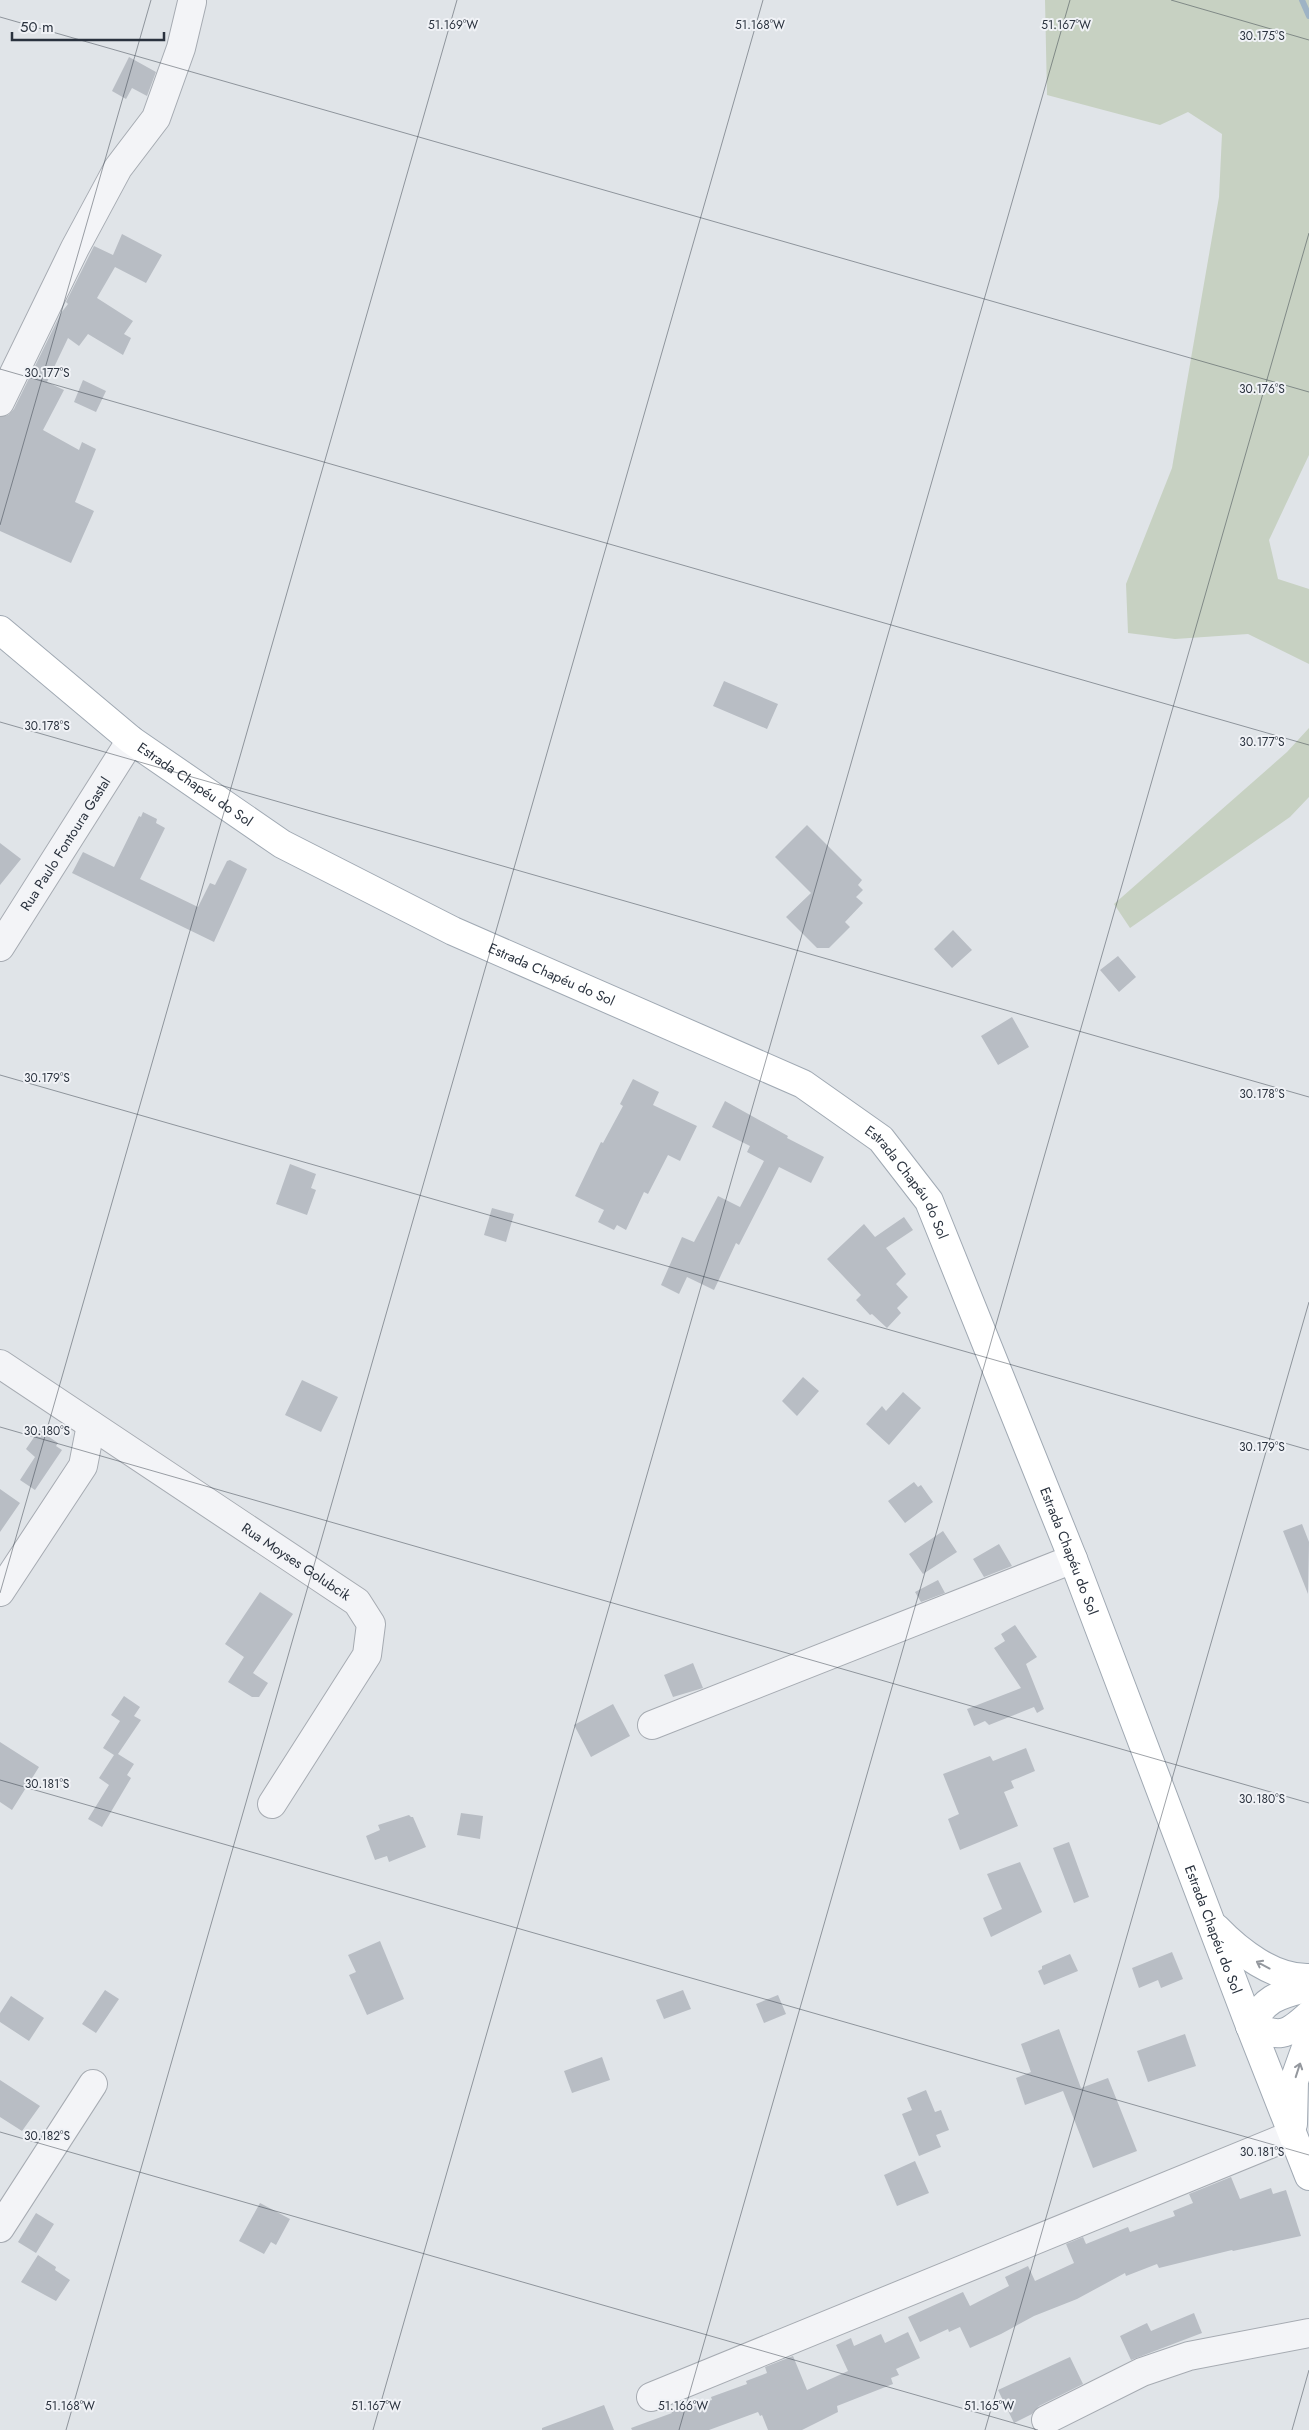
<svg xmlns="http://www.w3.org/2000/svg" width="1309" height="2430" viewBox="0 0 1309 2430" font-family="Jost,sans-serif">
	<rect width="100%" height="100%" fill="#e0e4e8"/>
	<path fill="#c7d1c2" d="M1045,0H1309V455L1269,540L1278,579L1309,589V664L1248,634L1175,639L1128,633L1126,584L1172,468L1219,197L1222,134L1188,112L1160,125L1047,95Z
		M1309,728V797L1290,817L1130,928L1114,904L1287,752Z"/>
	<g fill="none" stroke-linecap="round" stroke-linejoin="round">
		<path stroke="#9eb3c5" stroke-width="6" d="M1302,0L1309,16"/>
	</g>
	<path fill="#b8bdc4" d="M129,57L156,72L147,96L132,88L126,99L112,91Z
		M122,234L162,255L146,283L115,267L97,298L133,321L124,334L131,338L123,355L88,334L79,346L68,338L47,382L64,390L43,430L79,450L82,442L96,449L75,502L94,511L71,563L0,531V417L8,415L14,409L61,313L68,304L66,302L94,246L113,255Z
		M83,380L106,391L96,412L74,402Z
		M724,681L778,704L767,729L713,706Z
		M143,812L157,819L156,823L165,828L140,879L198,907L210,883L215,885L227,861L230,860L247,869L214,942L72,873L83,852L114,867L139,816L141,817Z
		M807,825L862,880L858,885L863,890L856,897L863,903L845,922L850,927L829,948H817L786,917L811,893L775,857Z
		M0,843L21,859L0,885Z
		M953,930L972,950L952,968L934,949Z
		M1118,956L1136,977L1119,992L1100,970Z
		M1012,1017L1029,1047L998,1065L981,1036Z
		M633,1079L659,1092L653,1105L697,1126L680,1161L668,1155L648,1194L644,1192L626,1230L617,1225L614,1230L598,1222L604,1210L575,1196L601,1142L603,1143L623,1106L620,1104Z
		M725,1101L788,1136L787,1138L824,1157L811,1183L779,1167L739,1245L736,1243L714,1290L687,1277L679,1294L661,1285L682,1237L694,1242L718,1196L740,1207L764,1161L747,1152L750,1146L712,1127Z
		M290,1164L316,1174L311,1188L316,1190L307,1215L276,1204Z
		M492,1208L514,1214L506,1242L484,1235Z
		M904,1217L913,1230L886,1248L906,1274L896,1284L908,1297L897,1308L901,1313L887,1328L872,1314L870,1315L856,1300L861,1295L827,1259L864,1224L875,1237Z
		M803,1377L819,1391L797,1416L782,1401Z
		M302,1380L338,1397L321,1432L285,1415Z
		M903,1392L921,1408L889,1445L866,1424L882,1406L886,1411Z
		M39,1430L58,1443L56,1446L62,1450L35,1490L20,1480L35,1457L26,1449Z
		M914,1482L918,1487L921,1485L933,1502L905,1523L888,1501Z
		M0,1489L20,1503L0,1532Z
		M1302,1524L1309,1542L1308,1594L1283,1531Z
		M943,1531L957,1552L923,1574L909,1554Z
		M999,1544L1012,1566L984,1577L973,1559Z
		M938,1580L945,1593L921,1602L915,1592Z
		M260,1592L293,1614L253,1673L268,1683L259,1697H252L228,1682L244,1657L225,1644Z
		M1015,1625L1037,1657L1026,1664L1044,1709L1037,1713L1034,1707L989,1725L985,1721L974,1726L967,1709L1021,1688L994,1648L1005,1641L1001,1634Z
		M693,1663L703,1688L673,1697L664,1675Z
		M124,1696L140,1707L134,1716L141,1720L118,1754L134,1764L127,1775L131,1778L102,1827L88,1819L109,1785L99,1778L114,1755L103,1748L120,1721L111,1715Z
		M613,1704L630,1736L591,1757L574,1725Z
		M0,1742L39,1767L12,1810L0,1802Z
		M1026,1748L1035,1771L1011,1781L1014,1788L1004,1792L1018,1826L960,1850L948,1819L959,1814L943,1774L990,1756L993,1761Z
		M461,1813L483,1816L480,1839L457,1835Z
		M409,1815L411,1817H413L426,1847L389,1862L387,1856L375,1860L366,1836L380,1830L378,1825Z
		M1069,1842L1089,1897L1074,1903L1053,1848Z
		M1020,1862L1042,1912L991,1937L983,1918L1002,1909L987,1874Z
		M380,1941L404,1999L367,2015L349,1975L356,1972L348,1955Z
		M1172,1952L1183,1979L1161,1988L1158,1980L1139,1988L1132,1968Z
		M1070,1954L1078,1971L1044,1985L1038,1971L1042,1969V1966Z
		M105,1990L119,1999L96,2033L82,2024Z
		M683,1990L691,2009L664,2019L656,2000Z
		M778,1995L786,2014L764,2023L756,2004Z
		M11,1996L44,2018L29,2041L0,2022V2013Z
		M1059,2029L1081,2088L1108,2078L1137,2151L1093,2168L1063,2091L1025,2105L1016,2078L1031,2072L1021,2044Z
		M1185,2034L1196,2066L1148,2082L1137,2051Z
		M602,2057L610,2080L572,2093L564,2071Z
		M0,2080L40,2106L22,2131L0,2117Z
		M926,2090L935,2112L941,2110L949,2130L936,2135L941,2147L919,2156L902,2114L912,2110L907,2098Z
		M915,2161L929,2193L897,2206L884,2175Z
		M1231,2177L1240,2199L1271,2188L1273,2194L1286,2190L1301,2236L1233,2251L1232,2250L1159,2268L1157,2264L1126,2276L1125,2273L1077,2299L1034,2316L1001,2334L970,2348L960,2327L949,2332L948,2329L920,2342L908,2317L963,2292L970,2306L1009,2286L1005,2277L1028,2266L1035,2281L1074,2263L1066,2244L1083,2237L1086,2244L1128,2227L1130,2232L1175,2216L1173,2211L1193,2203L1189,2194Z
		M260,2203L290,2219L276,2245L271,2242L264,2254L239,2241Z
		M36,2213L54,2224L36,2253L18,2242Z
		M38,2255L56,2267L55,2270L70,2280L56,2301L21,2282Z
		M1194,2313L1202,2333L1131,2360L1120,2336L1147,2323L1151,2331Z
		M908,2332L920,2358L896,2369L899,2375L891,2378L893,2384L837,2406L838,2412L802,2430H768L762,2415L760,2416L758,2412L709,2430H632L631,2428L672,2413L671,2411L712,2400L711,2397L747,2384L746,2381L767,2373L765,2367L793,2356L807,2390L848,2371L836,2345L851,2338L854,2346L881,2334L885,2343Z
		M1070,2357L1083,2384L1039,2406L1032,2414L1014,2423L998,2390Z
		M604,2405L614,2430H542V2428Z"/>
	<g fill="none" stroke-linecap="round" stroke-linejoin="round">
		<defs>
			<g id="minor">
				<path d="M0,402L75,248L118,168L156,118L181,48L192,2"/>
				<path id="s1" d="M0,947L131,740"/>
				<path id="s2" d="M0,1364L357,1602L371,1624L367,1655L272,1804"/>
				<path d="M0,1592L83,1466L91,1425"/>
				<path d="M652,1725L1073,1559"/>
				<path d="M0,2228L93,2084"/>
				<path d="M651,2397L1292,2135"/>
				<path d="M1046,2420L1142,2372L1189,2356L1309,2333"/>
			</g>
			<g id="major">
				<path id="s3" d="M0,630L131,740L282,844L453,931L803,1084L881,1139L929,1201L1073,1559L1250,2026L1309,2176"/>
				<path d="M1216,1928C1239,1952 1274,1979 1309,1978"/>
				<path d="M1250,2026C1265,1997 1279,1995 1309,1987"/>
				<path d="M1250,2026C1280,2037 1285,2037 1309,2015"/>
				<path d="M1293,2124L1294,2081L1309,2039"/>
			</g>
		</defs>
		<use href="#minor" stroke="#a6abb2" stroke-width="30"/>
		<use href="#major" stroke="#a0a9b3" stroke-width="30"/>
		<use href="#minor" stroke="#f3f4f7" stroke-width="28"/>
		<use href="#major" stroke="#fff" stroke-width="28"/>
	</g>
	<defs><path id="oneway-shaft" d="M-6 0H5M1.5-3L5.5 0L1.5 3" fill="none" stroke-width="1.6" stroke-linecap="round" stroke-linejoin="round" transform="scale(1.25)"/></defs>
	<g stroke="#94989e">
		<use href="#oneway-shaft" transform="translate(1263 1965) rotate(-152)"/>
		<use href="#oneway-shaft" transform="translate(1298 2070) rotate(-72)"/>
	</g>
	<path fill="none" stroke="#2a323e" stroke-width="1" stroke-opacity="0.45" d="M1171,0L1309,40M0,17L1309,392M0,369L1309,745M0,525L151,0M0,722L1309,1097M0,1075L1309,1450M0,1427L1309,1803M0,1593L457,0M0,1780L1309,2155M0,2132L1038,2430M66,2430L763,0M373,2430L1070,0M679,2430L1309,233M985,2430L1309,1302M1292,2430L1309,2370"/>
	<g text-anchor="middle" dominant-baseline="central" stroke-width="4" stroke-linejoin="round" paint-order="stroke">
		<g font-size="14" fill="#2a323e" stroke="#f0f2f6">
			<text stroke="none"><textPath href="#s3" startOffset="249">Estrada Chapéu do Sol</textPath></text>
			<text stroke="none"><textPath href="#s1" startOffset="122">Rua Paulo Fontoura Gastal</textPath></text>
			<text stroke="none"><textPath href="#s3" startOffset="654">Estrada Chapéu do Sol</textPath></text>
			<text stroke="none"><textPath href="#s3" startOffset="1074">Estrada Chapéu do Sol</textPath></text>
			<text stroke="none"><textPath href="#s3" startOffset="1479">Estrada Chapéu do Sol</textPath></text>
			<text stroke="none"><textPath href="#s2" startOffset="356">Rua Moyses Golubcik</textPath></text>
			<text stroke="none"><textPath href="#s3" startOffset="1884">Estrada Chapéu do Sol</textPath></text>
		</g>
	</g>
	<g font-size="12" text-anchor="middle" fill="#2a323e" stroke="#f0f2f6" stroke-width="4" stroke-linejoin="round" paint-order="stroke">
		<text x="453" y="29">51.169°W</text>
		<text x="760" y="29">51.168°W</text>
		<text x="1066" y="29">51.167°W</text>
		<text x="1262" y="40">30.175°S</text>
		<text x="47" y="377">30.177°S</text>
		<text x="1262" y="393">30.176°S</text>
		<text x="47" y="730">30.178°S</text>
		<text x="1262" y="746">30.177°S</text>
		<text x="47" y="1082">30.179°S</text>
		<text x="1262" y="1098">30.178°S</text>
		<text x="47" y="1435">30.180°S</text>
		<text x="1262" y="1451">30.179°S</text>
		<text x="47" y="1788">30.181°S</text>
		<text x="1262" y="1803">30.180°S</text>
		<text x="47" y="2140">30.182°S</text>
		<text x="1262" y="2156">30.181°S</text>
		<text x="70" y="2410">51.168°W</text>
		<text x="376" y="2410">51.167°W</text>
		<text x="683" y="2410">51.166°W</text>
		<text x="989" y="2410">51.165°W</text>
	</g>
	<path d="M12 32v8h152v-8" fill="none" stroke="#2a323e" stroke-width="2.5"/>
	<text x="20" y="32" font-size="15" fill="#2a323e" stroke="#f0f2f6" stroke-width="4" paint-order="stroke">50 m</text>
</svg>
